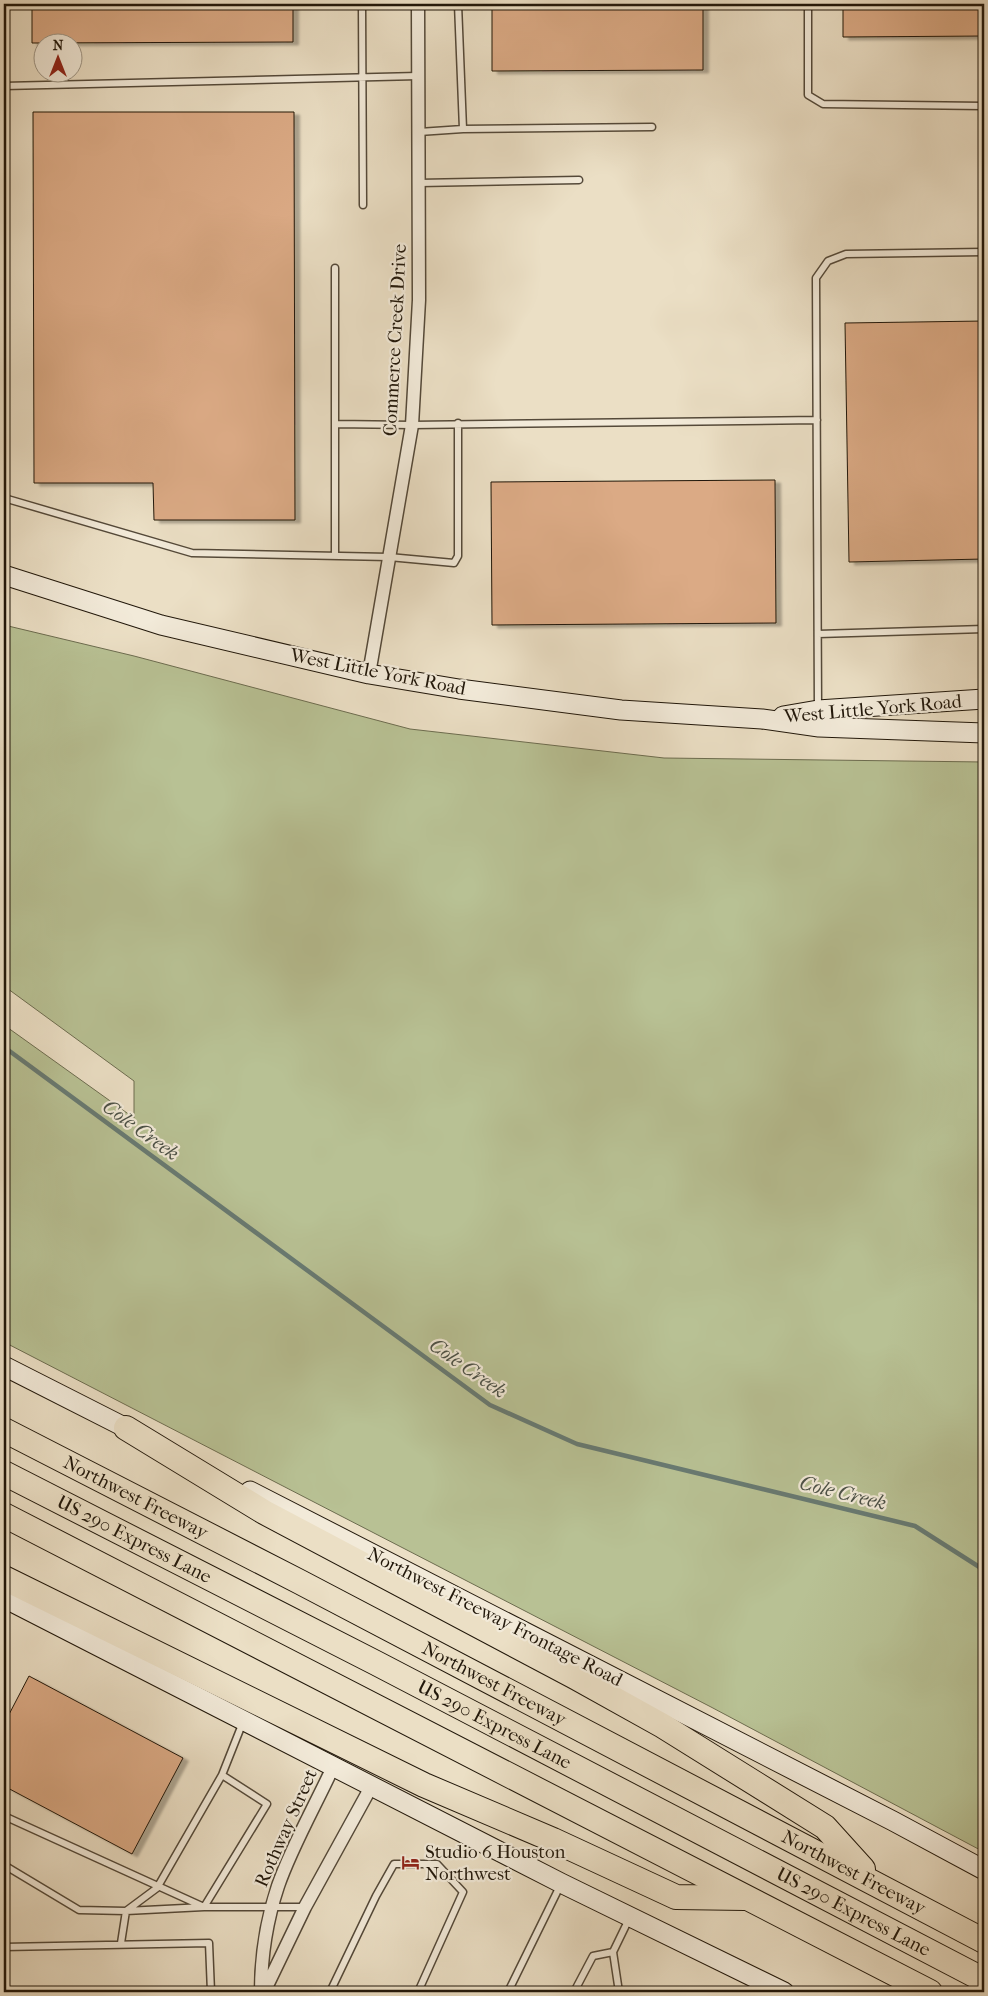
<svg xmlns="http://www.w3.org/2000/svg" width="988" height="1996" viewBox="0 0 988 1996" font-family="'IM FELL French Canon',serif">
	<defs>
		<filter id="shadow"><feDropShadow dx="5.5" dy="3" stdDeviation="1" flood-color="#0004"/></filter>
	</defs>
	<rect width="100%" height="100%" fill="#ebdfc5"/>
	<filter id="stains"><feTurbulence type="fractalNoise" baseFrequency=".004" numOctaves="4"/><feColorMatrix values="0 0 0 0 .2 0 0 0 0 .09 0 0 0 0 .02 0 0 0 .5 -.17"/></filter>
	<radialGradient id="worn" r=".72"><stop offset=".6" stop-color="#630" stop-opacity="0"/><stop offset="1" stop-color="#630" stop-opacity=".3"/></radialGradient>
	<path fill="#b8c194" stroke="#6c6c4f" d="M4,625L134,656L410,729L664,758L984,762V1852L711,1707L4,1342V1025L134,1118V1081L4,986Z"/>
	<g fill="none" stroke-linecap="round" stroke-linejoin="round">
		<path stroke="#687a72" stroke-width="4.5" d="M4,1047L490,1405L577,1444L915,1526L984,1570"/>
	</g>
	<path fill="#dbaa85" stroke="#21170a" filter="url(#shadow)" d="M32,4H293V42L32,43Z
		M492,4H703V70L492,71Z
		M843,4H984V36L843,37Z
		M33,112H294L295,520H154L153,483H34Z
		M984,321V559L849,562L845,323Z
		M775,480L776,623L492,625L491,482Z
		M29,1676L183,1758L132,1854L4,1786V1724Z"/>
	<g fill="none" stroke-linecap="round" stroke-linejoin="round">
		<defs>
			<path id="lane" d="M362,4L363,205
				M808,4V95L823,104L984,106
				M4,86L418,76
				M463,129L652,127
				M419,132L463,129L458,4
				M419,183L579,180
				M335,424L412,425L817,420
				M4,498L192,553L389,557L454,563L458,556V423
				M335,556V268
				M818,634L984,629
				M818,709L816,278L828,261L846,254L984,252
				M4,1816L204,1907H305
				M4,1865L79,1910L126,1911L204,1907L267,1804L222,1775
				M121,1943L126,1911L157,1888L222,1775L243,1722
				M4,1947L209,1943L211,1992
				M613,1952L619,1992
				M211,1992H220
				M330,1992L376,1896L394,1864H437L463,1892L418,1992
				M508,1992L561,1884
				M574,1992L593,1956L613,1952L629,1919"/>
			<path id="street" d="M369,674L412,425L419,300L418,4
				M261,1992C261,1957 267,1919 278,1886C291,1848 316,1804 333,1767
				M264,1992L305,1907L371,1787"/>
			<path id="secondary" d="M4,575L161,625L369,674L459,689L621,710L762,719L819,727L984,733
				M783,716L818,710L984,699
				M4,1366L138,1434
				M250,1491L893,1821L984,1870
				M4,1598L561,1883L784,1992"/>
			<g id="highway">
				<path d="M126,1428L264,1512L575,1677L663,1726L825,1827L863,1869"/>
				<path id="s1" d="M4,1430L300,1582L984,1941"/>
				<path id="s2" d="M4,1473L376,1663L984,1980"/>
				<path d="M4,1515L930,1992"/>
				<path d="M4,1578L424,1785L553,1840L676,1897L745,1898"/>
			</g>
		</defs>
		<use href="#lane" stroke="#544939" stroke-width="9"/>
		<use href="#street" stroke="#544939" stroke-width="15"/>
		<use href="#secondary" stroke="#21170a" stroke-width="21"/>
		<use href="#highway" stroke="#21170a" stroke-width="26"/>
		<use href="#lane" stroke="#f2ead9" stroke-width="6"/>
		<use href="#street" stroke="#f2ead9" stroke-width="12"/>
		<use href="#secondary" stroke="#f2ead9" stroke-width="19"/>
		<use href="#highway" stroke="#ebdfc5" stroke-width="24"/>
	</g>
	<defs>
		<symbol id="hotel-bare" viewBox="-9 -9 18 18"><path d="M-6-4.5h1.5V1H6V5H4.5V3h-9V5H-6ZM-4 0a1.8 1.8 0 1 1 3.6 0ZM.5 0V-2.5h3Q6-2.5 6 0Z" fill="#8f2418" stroke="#f2ead9" stroke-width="2.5" paint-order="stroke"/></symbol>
	</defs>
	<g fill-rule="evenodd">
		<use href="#hotel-bare" x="398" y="1850" width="25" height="25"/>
	</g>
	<g text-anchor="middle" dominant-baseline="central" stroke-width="4.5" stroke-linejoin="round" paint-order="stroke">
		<g font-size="19" fill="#21170a" stroke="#f2ead9">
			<text transform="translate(395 340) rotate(-87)">Commerce Creek Drive</text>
			<text transform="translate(378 672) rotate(11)">West Little York Road</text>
			<text transform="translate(873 709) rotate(-5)">West Little York Road</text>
			<text stroke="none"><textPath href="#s1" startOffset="148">Northwest Freeway</textPath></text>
			<text stroke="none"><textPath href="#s2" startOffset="146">US 290 Express Lane</textPath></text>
			<text transform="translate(495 1617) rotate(27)">Northwest Freeway Frontage Road</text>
			<text stroke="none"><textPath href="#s1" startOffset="552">Northwest Freeway</textPath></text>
			<text stroke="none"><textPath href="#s2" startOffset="551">US 290 Express Lane</textPath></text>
			<text transform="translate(286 1828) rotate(-66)">Rothway Street</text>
			<text stroke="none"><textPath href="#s1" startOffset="958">Northwest Freeway</textPath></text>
			<text stroke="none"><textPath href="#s2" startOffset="956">US 290 Express Lane</textPath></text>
		</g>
		<g font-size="19" fill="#21170a" stroke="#f2ead9" text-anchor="start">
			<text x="425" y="1852">Studio 6 Houston<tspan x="425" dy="22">Northwest</tspan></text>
		</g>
		<g font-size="20" font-style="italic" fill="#4b5147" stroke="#f2ead9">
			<text transform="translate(141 1130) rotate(36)">Cole Creek</text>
			<text transform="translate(468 1368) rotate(35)">Cole Creek</text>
			<text transform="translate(843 1493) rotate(14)">Cole Creek</text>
		</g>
	</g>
	<rect width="988" height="1996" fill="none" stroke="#ebdfc5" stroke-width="20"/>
	<rect x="5" y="5" width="978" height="1986" fill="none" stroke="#21170a" stroke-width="2.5"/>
	<rect x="10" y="10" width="968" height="1976" fill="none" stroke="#21170a"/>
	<g transform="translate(58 58)"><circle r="24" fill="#f2ead9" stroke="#9e9686"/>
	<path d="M0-4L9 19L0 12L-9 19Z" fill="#8f2418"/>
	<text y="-8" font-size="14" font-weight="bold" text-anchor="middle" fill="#21170a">N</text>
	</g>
	<rect width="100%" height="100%" filter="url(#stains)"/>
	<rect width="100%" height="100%" fill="url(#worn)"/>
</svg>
